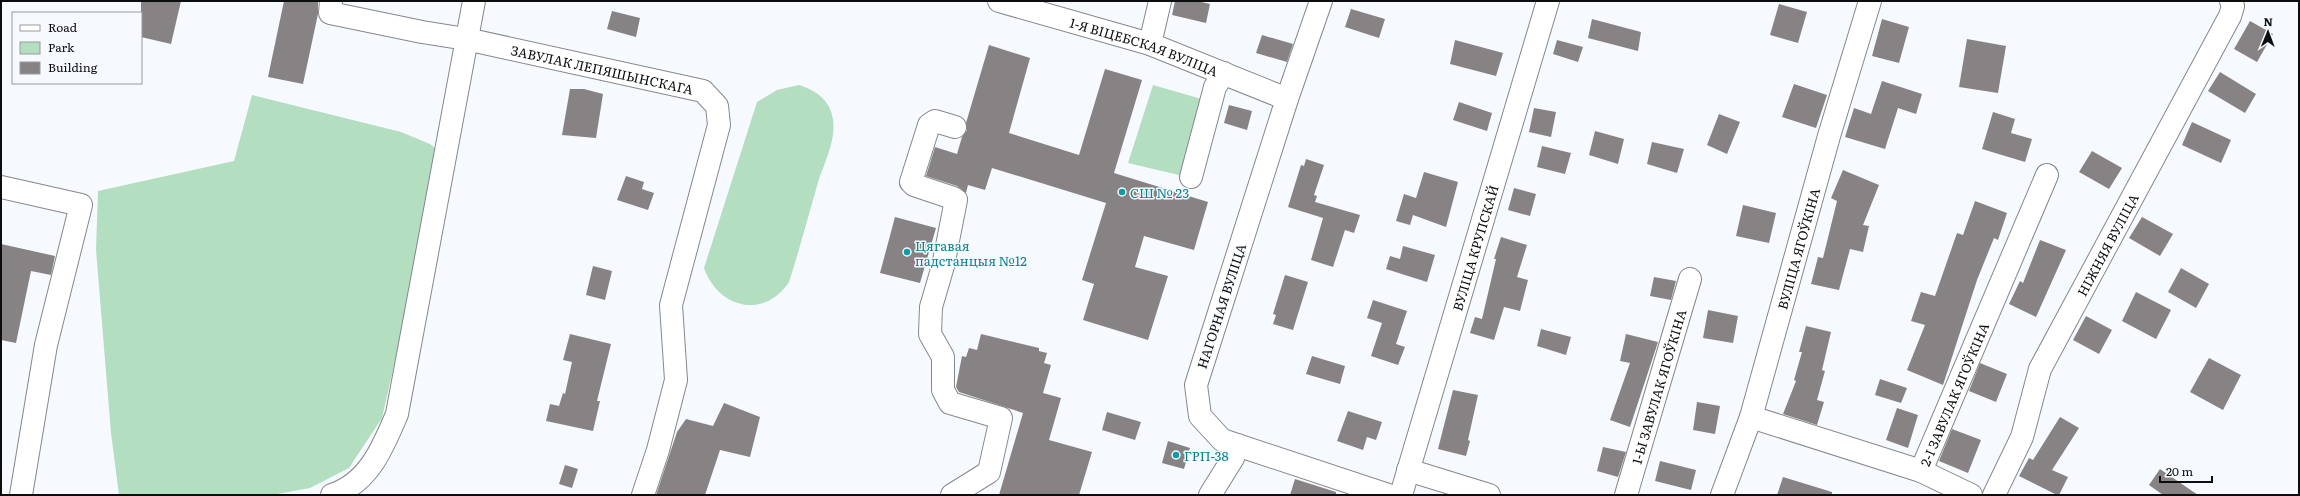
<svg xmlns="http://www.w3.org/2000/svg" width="2300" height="496" viewBox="0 0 2300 496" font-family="Literata,serif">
	<rect width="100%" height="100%" fill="#f6fafe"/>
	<path fill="#b3dec0" d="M799,85C816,90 831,101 833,120C836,139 825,162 819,179C809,213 800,248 789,282C764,320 718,308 704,268L757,102L777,90Z
		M1153,85L1205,100L1183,176L1128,163Z
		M252,95L401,132L430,144L435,148L416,269L382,418L349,468L310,488L272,495H119L111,433L96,250L98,191L234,161Z"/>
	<path fill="#878385" d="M141,1H181L171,44L141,37Z
		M284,1H318V14L303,84L268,77Z
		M1175,1H1197L1210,4L1206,23L1172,15Z
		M1779,4L1807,12L1798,43L1770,35Z
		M1351,9L1385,19L1379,38L1345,27Z
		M612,11L640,18L636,37L607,29Z
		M1592,19L1641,32L1638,51L1588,38Z
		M1882,19L1909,27L1899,63L1872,56Z
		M2250,21L2273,34L2257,62L2234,49Z
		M1262,35L1293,44L1287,62L1256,53Z
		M1967,39L2006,46L1998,93L1959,87Z
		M1455,40L1503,53L1496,76L1450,64Z
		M1557,40L1583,47L1578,62L1553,54Z
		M989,45L1030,58L1009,133L1079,155L1105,69L1142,80L1114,173L1208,202L1194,250L1144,236L1135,267L1168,276L1148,340L1083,320L1094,284L1082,280L1106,203L992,168L985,190L968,185L966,193L957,186L926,176L935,147L957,154L962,137L967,130L966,123Z
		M2220,72L2256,94L2245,113L2208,91Z
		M1882,81L1922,94L1916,114L1898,108L1885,149L1845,137L1854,108L1871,114Z
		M1794,84L1827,95L1816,128L1782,117Z
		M570,89H584L603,94L596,138L562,135Z
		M1459,102L1492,113L1487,131L1453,120Z
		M1229,105L1252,111L1247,130L1224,123Z
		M1534,108L1556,112L1551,137L1529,132Z
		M1993,112L2015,119L2011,133L2032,139L2025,162L1982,149Z
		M1719,114L1740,122L1727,154L1707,145Z
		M2192,122L2231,140L2221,163L2182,145Z
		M1595,131L1624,139L1618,164L1589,155Z
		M1652,142L1684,149L1677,173L1647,164Z
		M1542,146L1571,153L1565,174L1537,167Z
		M2092,151L2122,168L2109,189L2079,172Z
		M1306,159L1324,165L1314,195L1317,196L1315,202L1360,215L1354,233L1345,230L1333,267L1311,260L1323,218L1288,207L1301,165L1304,166Z
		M1843,170L1879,185L1863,225L1869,226L1863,252L1850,249L1839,290L1811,284L1818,257L1823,258L1837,201L1831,198Z
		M1424,172L1458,182L1446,227L1413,215L1410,225L1396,221L1404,194L1416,198Z
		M626,176L644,182L642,189L654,193L648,210L617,200Z
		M1514,188L1536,194L1530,216L1508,210Z
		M1975,201L2007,213L1998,240L1994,238L1977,280L1943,385L1907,370L1925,325L1911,321L1921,292L1935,296L1957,233L1963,235Z
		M1743,205L1776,213L1769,243L1736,236Z
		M895,217L936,228L920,283L880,273Z
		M2142,217L2173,234L2160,256L2129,238Z
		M1501,237L1527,245L1517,277L1528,280L1520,311L1504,307L1494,340L1470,333L1475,317L1482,319L1496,259H1494Z
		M2040,240L2066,250L2036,317L2009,304L2020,281L2023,283Z
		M1,244L55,256L51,275L31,271L16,343L1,340Z
		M1403,246L1435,255L1427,282L1386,269L1390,256L1400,259Z
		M593,266L612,271L605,300L586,295Z
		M2181,268L2209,284L2196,308L2168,292Z
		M1285,275L1308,282L1293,330L1273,324L1276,315L1273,314Z
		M1654,277L1676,281L1671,300L1650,296Z
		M2136,292L2171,310L2156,339L2122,321Z
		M1373,300L1407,311L1396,344L1405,347L1398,365L1371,356L1382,323L1367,318Z
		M1708,310L1738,316L1733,343L1703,338Z
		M2086,316L2112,330L2099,354L2073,340Z
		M1806,326L1831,332L1822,370L1825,371L1817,400L1824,402L1817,425L1783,414L1796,381L1794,380L1802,352H1799Z
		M1541,329L1571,337L1566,355L1537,346Z
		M570,334L611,344L597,401H600L593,431L546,421L550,404L559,406L563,393L565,394L572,362L563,360Z
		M981,334L1039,348V351L1047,353L1044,363L1051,365L1043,393L1061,398L1049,440L1092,452L1079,495H999L1023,413L959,392L956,387L962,356L966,357L969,348L977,350Z
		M1626,334L1658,342L1630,427L1610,420L1630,363L1620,361Z
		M1312,356L1345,366L1340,384L1306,374Z
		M2209,358L2241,375L2223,410L2190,392Z
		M1980,363L2007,374L1996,402L1969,391Z
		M1880,379L1907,388L1901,403L1875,395Z
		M1453,390L1478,395L1468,440L1470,441L1466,456L1438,449Z
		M1697,402L1720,406L1715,434L1693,430Z
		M724,403L760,417L750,457L720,450L705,495H656L677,432L686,419L713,426Z
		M1897,408L1918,415L1908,448L1886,440Z
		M1348,411L1382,422L1376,440L1367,437L1363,450L1337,441Z
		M1107,412L1141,422L1135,440L1102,430Z
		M2060,417L2079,428L2052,470L2068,477L2059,495H2057L2019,476L2029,458L2033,460Z
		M1952,429L1981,440L1968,473L1939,461Z
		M1168,441L1190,448L1184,469L1162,463Z
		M1603,447L1626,452L1618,477L1597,471Z
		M1660,461L1696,470L1691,490L1655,481Z
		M565,465L578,469L572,488L559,484Z
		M2160,469L2198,495H2163L2149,485Z
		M1783,477L1832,492V495H1777Z
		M1295,479L1336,492V495H1290Z"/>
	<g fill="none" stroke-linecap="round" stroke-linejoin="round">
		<defs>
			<g id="minor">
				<path id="s1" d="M331,1L330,13L422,32L466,39L703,91L717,106L719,125L671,305L676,380L658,450L643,495"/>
				<path id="s2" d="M999,1L1150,44L1287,99"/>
				<path d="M1321,1L1287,99L1196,385L1200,416L1222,440L1388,495"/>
				<path d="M1150,44L1160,1"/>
				<path d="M1191,177L1215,87L1224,73"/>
				<path d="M1,187L81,205L46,345L21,495"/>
				<path id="s3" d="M1751,417L1921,471L2047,175"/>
				<path d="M1408,470L1489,495"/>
				<path d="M1921,471L1971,495"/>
				<path d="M332,495C369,483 383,447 397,414L474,1"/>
				<path d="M952,495L989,472L1001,418L950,403L943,390V357L930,334L931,307L943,266L956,200L953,198L914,185L911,182L929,125L935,121L955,127"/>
				<path d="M1210,495L1233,458L1237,445"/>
				<path id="s4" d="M1626,495L1690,279"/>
				<path id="s5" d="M1722,495L1751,417L1829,136L1870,1"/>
				<path id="s6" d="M1994,495L2022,437L2040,369L2230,16L2233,6L2231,1"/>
			</g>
			<g id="major">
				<path id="s7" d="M1401,495L1548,1"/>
			</g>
		</defs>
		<use href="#minor" stroke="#85888b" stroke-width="24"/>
		<use href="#major" stroke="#85888b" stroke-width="24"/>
		<use href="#minor" stroke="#fff" stroke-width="22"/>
		<use href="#major" stroke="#fff" stroke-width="22"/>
	</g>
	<g fill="#0f9aa8" stroke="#f6fafe" stroke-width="1.5">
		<circle cx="1122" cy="192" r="4"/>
		<circle cx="907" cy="252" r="4"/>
		<circle cx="1176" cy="455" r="4"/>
	</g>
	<g text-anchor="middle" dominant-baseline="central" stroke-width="3" stroke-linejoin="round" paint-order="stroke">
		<g font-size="13" fill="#0b0d0e" stroke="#f6fafe">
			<text stroke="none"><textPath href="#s2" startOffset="152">1-Я ВІЦЕБСКАЯ ВУЛІЦА</textPath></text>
			<text stroke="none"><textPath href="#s1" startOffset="290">ЗАВУЛАК ЛЕПЯШЫНСКАГА</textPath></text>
			<text stroke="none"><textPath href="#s6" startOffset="276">НІЖНЯЯ ВУЛІЦА</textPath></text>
			<text stroke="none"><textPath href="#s7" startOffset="258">ВУЛІЦА КРУПСКАЙ</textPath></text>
			<text stroke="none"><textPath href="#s5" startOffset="258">ВУЛІЦА ЯГОЎКІНА</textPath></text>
			<text transform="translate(1221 306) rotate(-72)">НАГОРНАЯ ВУЛІЦА</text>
			<text stroke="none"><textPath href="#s4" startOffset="113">1-Ы ЗАВУЛАК ЯГОЎКІНА</textPath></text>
			<text stroke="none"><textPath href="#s3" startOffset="262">2-І ЗАВУЛАК ЯГОЎКІНА</textPath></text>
		</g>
		<g font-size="13" fill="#0d838f" stroke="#f6fafe" text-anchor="start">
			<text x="1130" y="192">СШ № 23</text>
			<text x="915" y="245">Цягавая<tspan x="915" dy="15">падстанцыя №12</tspan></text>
			<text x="1184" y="455">ГРП-38</text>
		</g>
	</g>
	<rect width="2300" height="496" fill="none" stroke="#0b0d0e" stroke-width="4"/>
	<rect x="12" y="12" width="130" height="72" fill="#f6fafe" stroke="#989b9e"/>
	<rect x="20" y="25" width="20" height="6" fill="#ffffff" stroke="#989b9e"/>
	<text x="48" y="32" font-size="12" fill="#0b0d0e">Road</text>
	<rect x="20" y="42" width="20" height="12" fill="#b3dec0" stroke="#989b9e"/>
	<text x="48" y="52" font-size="12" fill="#0b0d0e">Park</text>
	<rect x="20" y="62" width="20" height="12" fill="#878385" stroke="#989b9e"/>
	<text x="48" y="72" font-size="12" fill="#0b0d0e">Building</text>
	<g transform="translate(2268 32) rotate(1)" stroke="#f6fafe" stroke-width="3" paint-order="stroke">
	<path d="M0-3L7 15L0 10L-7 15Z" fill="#0b0d0e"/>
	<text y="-6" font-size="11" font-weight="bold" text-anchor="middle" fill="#0b0d0e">N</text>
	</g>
	<path d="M2160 476v6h52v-6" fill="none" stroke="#0b0d0e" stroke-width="2"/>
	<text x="2166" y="476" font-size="12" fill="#0b0d0e" stroke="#f6fafe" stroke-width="3" paint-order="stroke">20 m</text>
</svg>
